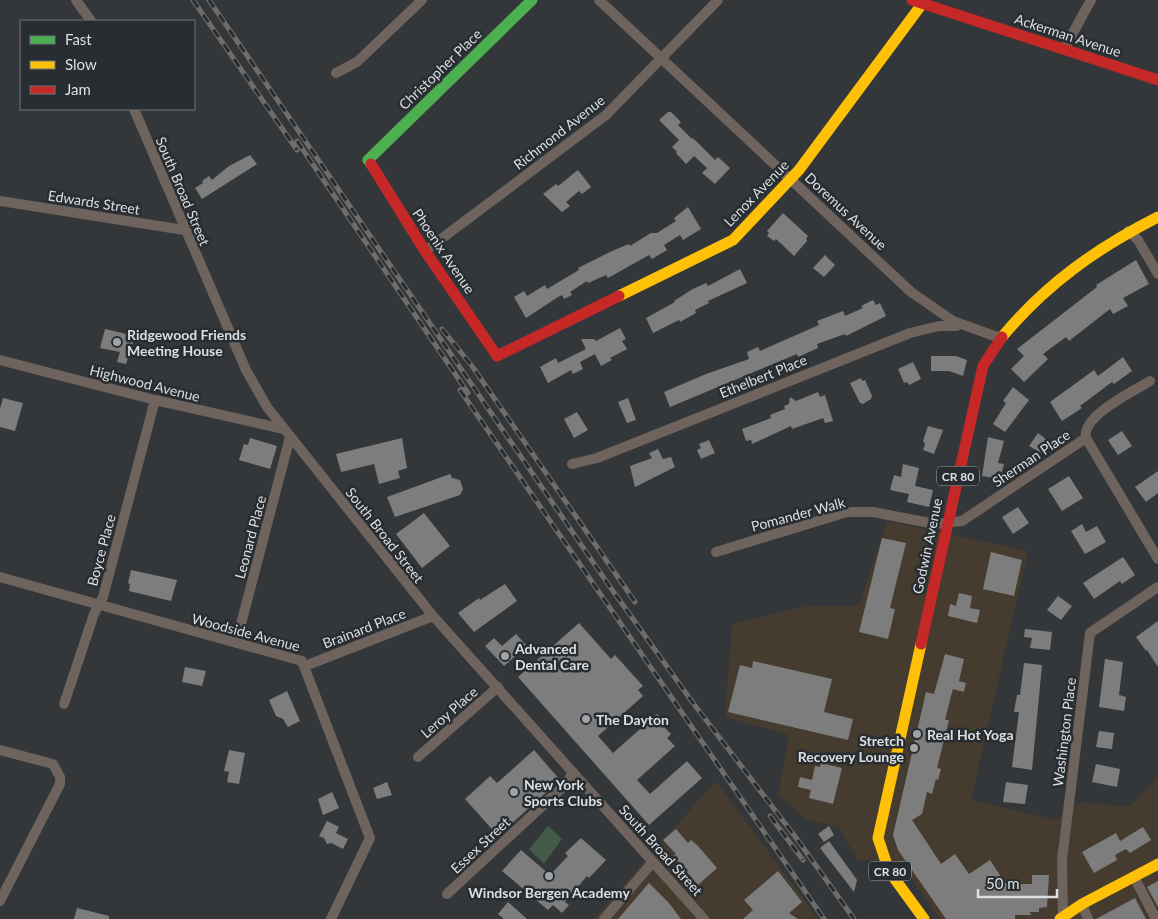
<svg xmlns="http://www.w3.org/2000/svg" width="1158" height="919" viewBox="0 0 1158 919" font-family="Lato,sans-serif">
	<rect width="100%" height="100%" fill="#343739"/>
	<path fill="#453b2e" d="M887,521L1028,551L971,800L1057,820L1081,802L1129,807L1158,777V919H940L899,861L858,860L838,827L805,819L778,794L789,735L725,717L732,624L802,607L859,605Z
		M716,781L818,919H593Z"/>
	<path fill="#435a48" d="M548,826L562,839L544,864L529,849Z"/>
	<path fill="#7d7d7d" d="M668,112H671L681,122L678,125L692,139L693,138L715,160L718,157L730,168L715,184L702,173L707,168L694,156L686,164L676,153L677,152L672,147L679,140L659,120Z
		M250,155L257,164L202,199L195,188L203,183L202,181L209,176L212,180L229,166Z
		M578,170L591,187L582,194L579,191L566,202L570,206L562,212L543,194L556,184L558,186Z
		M688,207L701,229L683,240L680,235L664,245L667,250L652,259L649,255L608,278L606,275L588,283L587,281L570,292L572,295L564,299L562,295L558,297L526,318L514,297L524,291L527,296L545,285L547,289L579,270L578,268L612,251L629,244L630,246L651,233H657L676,221L674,218Z
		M783,213L808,236L806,239L807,241L794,256L776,239L774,241L767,236L769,233L767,231Z
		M825,255L835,265L824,277L813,268Z
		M1136,260L1149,284L1123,298L1128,306L1113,314L1110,309L1069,341L1066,337L1043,354L1048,359L1024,382L1011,369L1024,356L1017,349L1097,287L1096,285Z
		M740,269L747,283L708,301L709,303L695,310L696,313L680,322L679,320L653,333L646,318L675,302L674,301L691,290L706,283L708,286Z
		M873,300L876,305L880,303L886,316L846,336L845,334L817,344L818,348L798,357L797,354L670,407L664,392L706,374L749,359L747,352L758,347L760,351L819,325L817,321L843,311L845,316L863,308L861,306Z
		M620,328L626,339L622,341L627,349L610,358L612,360L601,366L595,354L580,362L583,369L573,374L571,370L548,383L540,367L556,358L558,363L586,349L581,339H594L596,341Z
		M105,329L135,336L126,364L117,362L120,352L100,348Z
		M931,356H956L967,360L963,376L949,371H931Z
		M1123,357L1132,371L1114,384L1112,382L1080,406L1082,408L1062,421L1050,402L1094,370L1098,376Z
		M913,362L921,379L909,385L907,382L904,383L898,369Z
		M861,378L862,381L865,380L872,396L871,399L863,404L860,403L850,383Z
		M1013,387L1029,400L1005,432L993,424L1006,403L1003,401Z
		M818,392L820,397L825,395L833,421L825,423L823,418L792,429L791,426L752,444L751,440L746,441L742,429L771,418L770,415L785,409L784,406L789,404L790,397L796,401Z
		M3,398L23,403L15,431L0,427V409Z
		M628,398L636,420L627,423L618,402Z
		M577,412L588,430L574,438L564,419Z
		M928,426L943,430L934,454L923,450L925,444L923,441Z
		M1122,431L1132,446L1118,455L1108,440Z
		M1038,433L1051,443L1043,454L1029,446Z
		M988,437L1004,441L998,463L1004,464L1000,479L982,476Z
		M250,438L277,446L270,469L239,460L244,444L248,445Z
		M402,438L407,468L398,471L400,478L379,484L374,464L341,472L336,454Z
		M709,440L715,453L701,459L697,450L701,448L699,444Z
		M658,449L663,459L671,457L675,467L635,487L630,466L652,458L649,453Z
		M903,464L919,468L915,486L933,490L929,507L907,502L909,494L890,490L894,475L901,477Z
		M1158,471V493L1146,502L1135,487Z
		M450,474L452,478L460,480L463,489L460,495L395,517L387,497Z
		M1069,476L1083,498L1062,511L1048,489Z
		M1018,507L1029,523L1013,534L1002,517Z
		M424,513L450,546L422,568L396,534Z
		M1082,524L1086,532L1097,526L1106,542L1085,554L1071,531Z
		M882,538L906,543L890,608L895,609L888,639L859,632Z
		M991,552L1022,560L1014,596L983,589Z
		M1123,557L1135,575L1122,584L1120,581L1094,599L1083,583Z
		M131,570L177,580L171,601L129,591L130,584L128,583Z
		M505,584L517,601L474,632L458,613L479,598L480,600Z
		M959,593L972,596L970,608L980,610L977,623L948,616L950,604L956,606Z
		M1058,596L1072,606L1061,620L1047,610Z
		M1158,621V667L1147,650L1146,651L1136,637Z
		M579,623L611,659L615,655L643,686L638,690L643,696L598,736L613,753L657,714L667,724L664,727L671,734L667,738L675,746L637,780L650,794L687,761L702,778L649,825L518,677Z
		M1025,629L1052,632L1050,650L1030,648L1032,638L1024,637Z
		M516,634L527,646L504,666L485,646L494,638L502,646Z
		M945,654L964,659L959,681L966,683L964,692L953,689L951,696L945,720H949L937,768L941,769L938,780L936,779L932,794L927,792L922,814L912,820L941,864L955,854L969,874L990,860L1005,883L1016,884H1032V875H1049L1047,907L1039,908V912H1030L1031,915H1015V919H946L898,850L893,835L926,692L934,694Z
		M1105,659L1123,662L1119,695L1126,697L1124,711L1099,707Z
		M753,661L832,679L824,712L853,719L848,740L728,712L740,665L752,668Z
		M1024,663L1042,665L1032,770L1012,767L1019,712H1014L1017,695H1020Z
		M185,667L206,671L202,686L182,682Z
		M287,691L300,721L288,727L283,719L276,716L269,700Z
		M1099,731L1114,733L1112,749L1096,747Z
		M229,750L245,753L239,784L227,782L229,772L224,771Z
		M534,750L560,780L498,836L465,799L490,776L497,783Z
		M821,763L842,768L833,804L809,798L811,790L798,787L800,777L812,780L815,766L820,767Z
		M1096,764L1120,769L1117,787L1092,782Z
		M387,782L392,795L377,799L373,788Z
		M1006,782L1028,785L1025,804L1003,802Z
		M332,792L339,808L323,815L318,799Z
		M327,821L339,827L336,833L348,839L343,849L331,843L327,844L324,838L319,836Z
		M829,826L834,835L824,842L818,834Z
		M1143,827L1151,840L1130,853L1126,849L1115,855L1117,860L1094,873L1082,852L1116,833L1120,841Z
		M676,829L688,843L691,840L698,846L717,868L698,885L673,856L676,854L663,840Z
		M581,838L606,860L589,878L587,876L565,902L569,905L562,913L553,905L548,910L502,871L521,850L550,875L568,856L565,853Z
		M829,841L857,880L854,892L820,848Z
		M778,871L802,902L789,913L798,919H743L753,910L744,900Z
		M1158,881V907L1147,887Z
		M649,883L669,903L681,919H618Z
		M1135,898L1146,919H1096L1120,906Z
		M508,902L527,919H504L498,914Z
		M77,908L109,916V919H74Z"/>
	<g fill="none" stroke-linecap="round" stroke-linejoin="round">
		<path stroke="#6e635d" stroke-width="10" d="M76,0L91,21
			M599,0L911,292L953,321L1000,338
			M1064,49L1091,0
			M336,73L357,62L422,0
			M134,109L246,370L267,407L433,616L704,919
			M0,201L184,230
			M1128,231L1138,240L1158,274
			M425,251L606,115L718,0
			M0,360L155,400L284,429
			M1086,438C1081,416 1134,391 1150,381
			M572,464L597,458L910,333L939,326H957
			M716,552L847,512H873L935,524L962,521L1086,438L1158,559
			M0,577L302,661L370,838L331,919
			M236,643L290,437
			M305,666L433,616
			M64,704L94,614L103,597L155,400
			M0,750L53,764L60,777V784L0,901
			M418,757L498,687
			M1134,877L1156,919
			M447,894L566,784L573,772
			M1082,904L1088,919
			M1063,917L1062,860L1090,633L1158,587
			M604,919L652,863"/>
		<path stroke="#4caf50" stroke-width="11" d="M371,164L368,160L532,0"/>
		<path stroke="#ffc107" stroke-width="11" d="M619,296L733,240L799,170L922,4
			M1002,337C1046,284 1097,248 1158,217
			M921,644L878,838L889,871L924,919
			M1060,919L1082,904L1158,864"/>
		<path stroke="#c62828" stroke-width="11" d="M912,0L1158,80
			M371,164L425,251L497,356L619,296
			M921,644L983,366L1002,337"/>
		<defs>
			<path id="rail" d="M193,0L297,150
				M209,0L608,584L693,703L797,839L854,919
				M297,141L468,393
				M442,329L472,366L635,602
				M460,390L824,919
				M770,816L803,860"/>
		</defs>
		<use href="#rail" stroke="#706c69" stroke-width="5"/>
		<use href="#rail" stroke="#282d31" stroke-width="3" stroke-dasharray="9" stroke-linecap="butt"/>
	</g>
	<g fill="#a1a4a7" stroke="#282d31" stroke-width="2">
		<circle cx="117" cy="342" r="5"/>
		<circle cx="505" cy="656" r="5"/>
		<circle cx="586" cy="719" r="5"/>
		<circle cx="917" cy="734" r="5"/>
		<circle cx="914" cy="748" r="5"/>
		<circle cx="514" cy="792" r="5"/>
		<circle cx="549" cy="876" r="5"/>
	</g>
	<g text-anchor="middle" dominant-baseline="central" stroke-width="5" stroke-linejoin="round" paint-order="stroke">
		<g fill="#282d31" stroke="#a6aaad" stroke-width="1">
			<rect x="937" y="466.5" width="42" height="19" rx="4"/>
			<rect x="869" y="861.5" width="42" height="19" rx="4"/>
		</g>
		<g font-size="12" font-weight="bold" fill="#dcdfe2">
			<text x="958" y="476">CR 80</text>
			<text x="890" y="871">CR 80</text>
		</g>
		<g font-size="14" fill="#dcdfe2" stroke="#282d31">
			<text transform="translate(1068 35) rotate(18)">Ackerman Avenue</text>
			<text transform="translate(440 69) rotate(-44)">Christopher Place</text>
			<text transform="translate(559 132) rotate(-38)">Richmond Avenue</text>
			<text transform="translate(183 191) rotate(67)">South Broad Street</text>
			<text transform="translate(756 193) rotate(-46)">Lenox Avenue</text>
			<text transform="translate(94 202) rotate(9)">Edwards Street</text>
			<text transform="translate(846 211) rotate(43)">Doremus Avenue</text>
			<text transform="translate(444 251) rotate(56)">Phoenix Avenue</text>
			<text transform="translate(763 376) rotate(-22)">Ethelbert Place</text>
			<text transform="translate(145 383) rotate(14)">Highwood Avenue</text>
			<text transform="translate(1031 458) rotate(-34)">Sherman Place</text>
			<text transform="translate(798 514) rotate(-15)">Pomander Walk</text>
			<text transform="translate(385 535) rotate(52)">South Broad Street</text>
			<text transform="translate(250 537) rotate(-75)">Leonard Place</text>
			<text transform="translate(927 546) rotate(-78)">Godwin Avenue</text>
			<text transform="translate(101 550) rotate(-75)">Boyce Place</text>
			<text transform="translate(364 628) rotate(-21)">Brainard Place</text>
			<text transform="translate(246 632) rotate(15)">Woodside Avenue</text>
			<text transform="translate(449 712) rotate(-41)">Leroy Place</text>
			<text transform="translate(1064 732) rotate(-83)">Washington Place</text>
			<text transform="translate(480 845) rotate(-43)">Essex Street</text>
			<text transform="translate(661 850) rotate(48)">South Broad Street</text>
		</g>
		<g font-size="14" font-weight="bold" fill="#dcdfe2" stroke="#282d31" text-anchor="start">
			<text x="127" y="334">Ridgewood Friends<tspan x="127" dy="16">Meeting House</tspan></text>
			<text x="515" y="648">Advanced<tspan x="515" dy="16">Dental Care</tspan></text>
			<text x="596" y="719">The Dayton</text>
			<text x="927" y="734">Real Hot Yoga</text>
			<text x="904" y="740" text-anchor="end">Stretch<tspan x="904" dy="16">Recovery Lounge</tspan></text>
			<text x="524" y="784">New York<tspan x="524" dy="16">Sports Clubs</tspan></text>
			<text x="549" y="892" text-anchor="middle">Windsor Bergen Academy</text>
		</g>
	</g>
	<rect x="20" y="20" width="175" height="90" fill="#282d31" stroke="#707478"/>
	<rect x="30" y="36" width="25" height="8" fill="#4caf50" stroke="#707478"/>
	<text x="65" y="45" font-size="15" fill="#dcdfe2">Fast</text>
	<rect x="30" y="61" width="25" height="8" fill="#ffc107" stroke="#707478"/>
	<text x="65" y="70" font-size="15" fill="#dcdfe2">Slow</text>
	<rect x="30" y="86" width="25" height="8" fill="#c62828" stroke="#707478"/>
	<text x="65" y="95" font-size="15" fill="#dcdfe2">Jam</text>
	<path d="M978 889v8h79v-8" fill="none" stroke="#dcdfe2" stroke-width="2.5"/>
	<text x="986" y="889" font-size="15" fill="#dcdfe2" stroke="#282d31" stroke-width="4" paint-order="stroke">50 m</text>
</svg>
